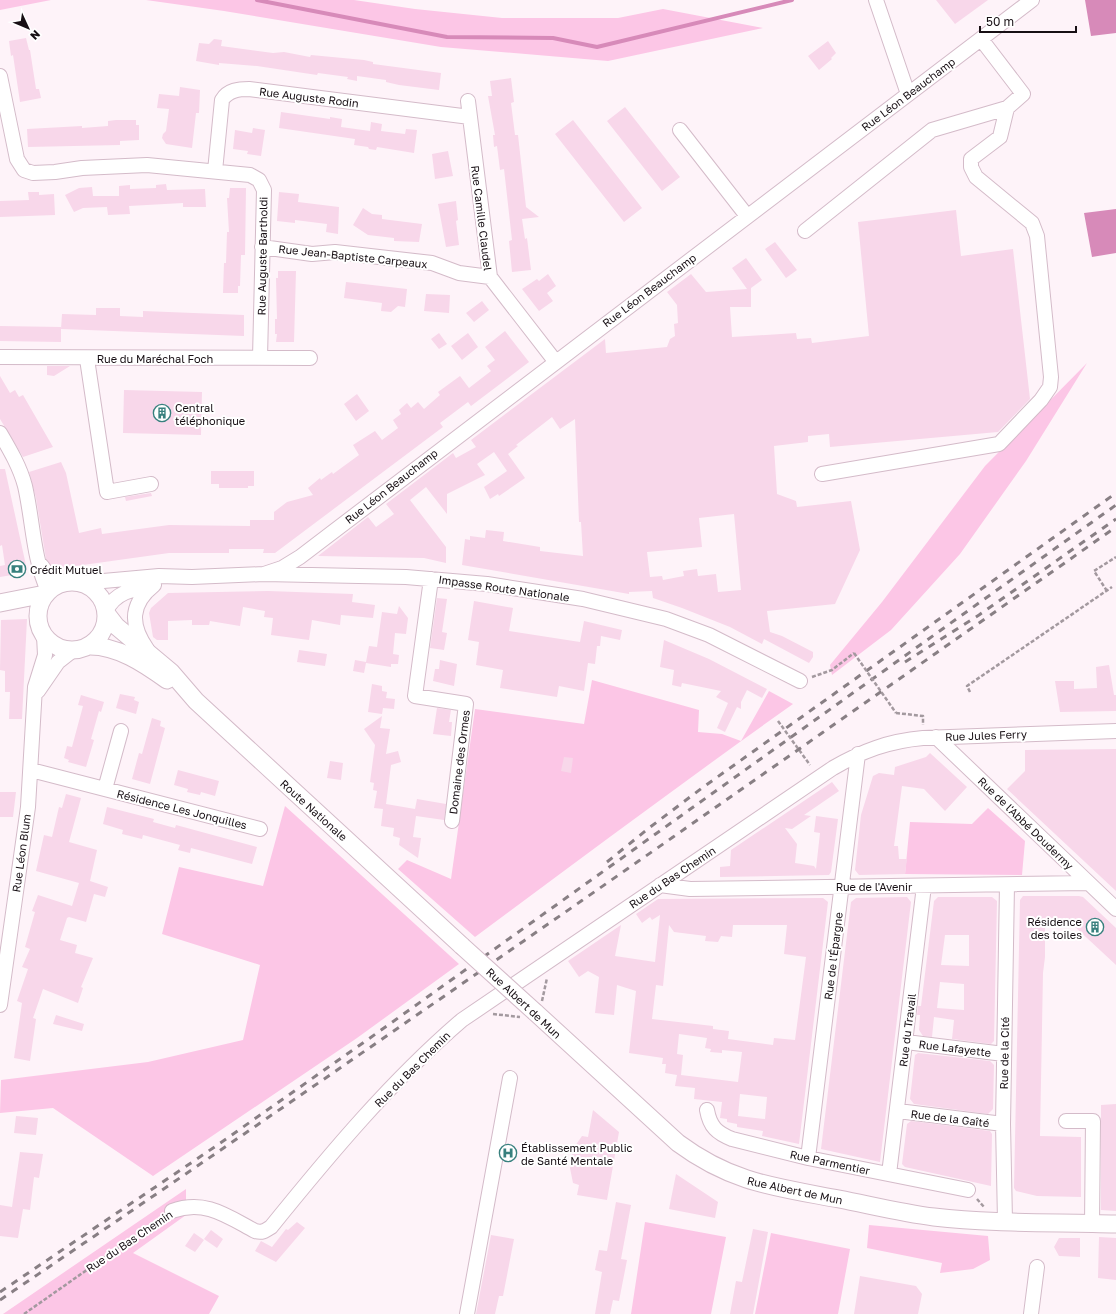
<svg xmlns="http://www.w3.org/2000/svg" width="1116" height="1314" viewBox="0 0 1116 1314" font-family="'Golos Text',sans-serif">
	<rect width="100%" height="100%" fill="#fef3f9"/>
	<path fill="#fcc6e6" d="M0,0H51L0,10Z
		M146,0H354L415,9L502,18H618L663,9L763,28L608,61L441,47L224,11Z
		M1087,363L1026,461L960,554L891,630L832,675L830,665L882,602L985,466Z
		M592,680L699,710L698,732L722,734L741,741L769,691L793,704C686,780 580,859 475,937L398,869L407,860L451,879L475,709L584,724Z
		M285,806L459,964L357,1038L153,1176L53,1108L0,1113L1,1080L148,1062L243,1040L260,965L162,934L179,867L263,886Z
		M988,808L1025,841L1022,875L905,874L910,822L972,824Z
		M186,1189V1215L133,1253L219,1296L209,1314H3Z
		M645,1222L726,1237L711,1314H631Z
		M869,1225L988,1236L990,1260L973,1269L940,1273L942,1263L867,1248Z
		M771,1233L850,1249L838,1314H755Z"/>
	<path fill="#d78ab9" d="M1085,0H1116V33L1091,36Z
		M1116,209V253L1092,257L1084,213Z"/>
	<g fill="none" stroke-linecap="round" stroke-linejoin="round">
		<path stroke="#d78ab9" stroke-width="4" d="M257,0L447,37L553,38L597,47L792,0"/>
	</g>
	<path fill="#f8d7ea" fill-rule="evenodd" d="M936,0H988L955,24Z
		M26,38L29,50H30L36,89H39L41,98L20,102L13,55L11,56L9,41Z
		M214,39L222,40L221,46L273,53L284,52L310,57L311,55L364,60L373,62V64L441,73L439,90L399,85L386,82V80L357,76V81L347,79L348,77L318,73L317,75L257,66L219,63V65L196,61L199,43L209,44Z
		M828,41L836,53L831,58L832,59L819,70L808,56Z
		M511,78L514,102L511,103L515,135H518L526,207L539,217L522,219L525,239L527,238L531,270L512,272L509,241L512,240L504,169L500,170L497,146L494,147L493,135H495L488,96H492L490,81Z
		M180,87L200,90L199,113H196L192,148L166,144L162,138L163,134L166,131L169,109L157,108L159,94L179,96Z
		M625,107L680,177L662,191L607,121Z
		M281,112L330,119V117L342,119L341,127L370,131L371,122L382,124L381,131L405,134L406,129L417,130L414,153L377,147L376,150L369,149L368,147L354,145L355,139L279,128Z
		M116,120H136V125H139V140L120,141V145L28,147L27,129L82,126V128L108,126V121Z
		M573,120L642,208L624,222L555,134Z
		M253,128L265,130L261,156L247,154L248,151L233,149L235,130L252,133Z
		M448,151L453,176L435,179L432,154Z
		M166,184L167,190L205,189L206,207H183V203L129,206L130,214L108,215L107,207L83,208L74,212L65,195L79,188L92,187L93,196H119V186L130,185V189L156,188V185Z
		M230,188H246L245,255H241L240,286H238V293H223L224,263H226L227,232H229L227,198H229Z
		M28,192H39V195L54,194L55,215L0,217V201L29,200Z
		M279,192L299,194L298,202L339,207L338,234L326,232L327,224L295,220V223L277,221Z
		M456,201L458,220L456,221L459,245L446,247L438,204Z
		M363,208L372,214L382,215V219L422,224L419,242L394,241V238L368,235L353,225Z
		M956,210L961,256L1013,249L1030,399L998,432L830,447L829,434L808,436V442L774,446L777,494L796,501L797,507L851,501L860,550L835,604L767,611L770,632L782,636L813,652V657L809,663L764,639L762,644L730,627L682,608L653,598L652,591L629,592V594L462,565L465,539L470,540V536L485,538L486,530L504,532L503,541L540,547V551L583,556L581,522H579L575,419L560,429L552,417L516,445L518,446L508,454L525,478L499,496L498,494L490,499L484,487L507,471L494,452L477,464L485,475L447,494V514L426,487L410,500L446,547V563L424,558L318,556L368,517L376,527L394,514L386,504L453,453L456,458L476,447L471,440L605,339L606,353L667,347L670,339L675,336L674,324L678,323L677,305L667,292L691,274L706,292L747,289L732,268L746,258L762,280L751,288V307H730L732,337L796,333L797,339L811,338L812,343L869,336L858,222ZM734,514L741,590L718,592L716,574L698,576L697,569L683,571L684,576L663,580L662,576L650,577L647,552L702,547L699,518Z
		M775,242L797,270L786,278L765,249Z
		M278,271H296L294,342H276L277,334H275V319H277L276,278H278Z
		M548,274L556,286L547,293L553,301L539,311L522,289L537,279L539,281Z
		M346,282L407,289L405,307L398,306L391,312L381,311L382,303L344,298Z
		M426,294L450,295L449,313L424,311Z
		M482,301L489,310L474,322L466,313Z
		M96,308H120V316L143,317V311L244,315V336L61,329L62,314L96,315Z
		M0,326L61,327V342L0,341Z
		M505,331L529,362L471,406L468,402L440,423L443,427L275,553H263L264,549H229V553H169L54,569L46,559L36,498L29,472L61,462L66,473L79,533L101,528L102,534L169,525L250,526V520H274V512L287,502L313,495L308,488L320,478L321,480L332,472L333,474L359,455L353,445L375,431L382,440L398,428L393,420L401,414L399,410L407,403L411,408L418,402L424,409L440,395L438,392L460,376L469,388L491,371L487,366L495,360L485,347Z
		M439,333L447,344L439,349L431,339Z
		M468,333L478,347L462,360L451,346Z
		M47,366H70L54,376L47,375Z
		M0,376L10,393L15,390L19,397L23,395L53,447L23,457L0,419Z
		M124,390L202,392L201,435L123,433Z
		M357,394L369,411L356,421L344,404Z
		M0,469H5L27,570L24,573L0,577V566L5,565L2,545L0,546Z
		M211,471H254V486H248V488H219V484H211Z
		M151,493L152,496L126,501L125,497Z
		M268,591L353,594L352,602L375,605L373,618L341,615L340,625L312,620L309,640L271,635L273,618L264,617L265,611L243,607L240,626L210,621L209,625H192V620L168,621V640H157L153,637L149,613L151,608L168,593Z
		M437,598L447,599L442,632L447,633L444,650L430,648Z
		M474,601L513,608L509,631L580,642L584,621L622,630L620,640L601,636L600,646H597L595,664L588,663L584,691L559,686L557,697L500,688L503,670L476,665L479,642L468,640Z
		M399,606L408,618L406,634L395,633L393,654L399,655L398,664H391V667L366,663L364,673L353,671L355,660L366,662L369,646L377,647L382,612L397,614Z
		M27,619L22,719H9L10,692H5V671L0,670L1,620Z
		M664,640L709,659L767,689L762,698L747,690L741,702V709L737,707L725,732L717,728L728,703L716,697L721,691L682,683L681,687L672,685L674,670L660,667Z
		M299,650L327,654L325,666L297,662Z
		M440,660L457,664L454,686L433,681L435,669H439Z
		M1109,665L1114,695H1116V711L1060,712L1055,681H1074V689L1097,688L1096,667Z
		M372,684L382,686V691L387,692L386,698L395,699L394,709L383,708L382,714L368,712Z
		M120,694L135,697L134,700L139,702L136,714L116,708Z
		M81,695L104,702L101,712L99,711L91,739L94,740L86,767L68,762L69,760L64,758L67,746L72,747L83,706L78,705Z
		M437,708L451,710L449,722H452L451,736L433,734Z
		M382,716L380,728L390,729L386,754L398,751L401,762L391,765L386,804L415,809L417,799L446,804L444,820L416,816L413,837L421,838L418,858L399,845L400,838L393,836L394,828L381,826L383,809L374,808L377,791L373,790L374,783L370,782L375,745L364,729Z
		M152,718L161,721L160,726L165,728L150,784L132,779L139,753L142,754Z
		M1116,749V891L1007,789L1025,771V750Z
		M930,753L967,787L945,811L924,789L902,786L894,846H898L899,859H907L905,874L859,875L855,870L861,815L873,776L879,773L894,775L895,767L926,757Z
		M564,757L573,758L571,773L561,771Z
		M330,761L343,763L341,780L327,778Z
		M178,770L219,781L215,796L201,792L200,795L187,792L188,789L174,785Z
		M832,782L839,791L804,815L811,816L792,829L785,828L797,844L795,863L814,866L816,869L820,833L814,832L816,816L838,819L831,872L829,875L720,877V867L730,866L731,850Z
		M0,792H16L13,817H0Z
		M66,794L81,798L69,842L97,850L90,881L108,887L105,897L94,894L86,922L69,917L67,918L60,940L77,945L75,953L93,958L81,987L83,988L78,1003L43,989L33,1018L36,1019L30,1061L14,1058L22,1003L17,1001L28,969L22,967L30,949L25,947L35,912L32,911L38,895L72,906L79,883L36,871L44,835L52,837L59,807L62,808Z
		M107,807L154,819L153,822L175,828L176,825L257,847L252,864L191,848L190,853L178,850L180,845L143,835L142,839L122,834L123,830L103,824Z
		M1023,896H1079L1083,897L1116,928V965L1073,925L1045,924V957L1043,973L1040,1136L1081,1137V1197L1037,1196L1016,1191L1014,1188L1020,900Z
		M907,897L911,902L880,1162L821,1149L851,902L856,898Z
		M938,897H992L997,901L994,1041L991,1044L952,1039L954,1020L934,1017L932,1037L923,1036L919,1030L920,1015H917L918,1006H921L934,901ZM945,935H969V966L941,965ZM940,982L964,984V1010L937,1008Z
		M823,898L828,902L799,1144L762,1136L763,1131L737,1127V1124L727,1122V1119L720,1118L722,1102L694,1099L695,1088L675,1086L677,1075L665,1073L666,1064H662L663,1058L629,1053L636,991L617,985L614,1015L595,1013L599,977L588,971L579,977L568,961L621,925L615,956L655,962L660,915L652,920L650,917L642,923L636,914L658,899ZM669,925L674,932L706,936L705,941L718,942L721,936L732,937L733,925H787L784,954L806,957L795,1040L774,1038L773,1045L728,1039L729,1031L713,1029V1026L652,1019L656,985L663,986ZM679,1034L707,1038L705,1048L711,1049L710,1052L722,1053V1050L742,1052L738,1082L681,1075L683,1055L677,1054ZM740,1094L767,1097L765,1119L738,1116Z
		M56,1015L84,1024L82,1031L53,1024Z
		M918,1053L990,1061L994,1065L993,1109L988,1114L914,1104L910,1099L915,1055Z
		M1116,1104V1211L1101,1210V1105Z
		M593,1110L619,1132L607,1200L577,1195L579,1185L573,1183L570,1168L573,1149L582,1136L588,1137Z
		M16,1116L38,1118L36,1135L14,1133Z
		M911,1121L990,1131L992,1134L991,1186L905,1167L902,1164L907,1124Z
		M20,1152L43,1154L39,1178L34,1177L30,1210L23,1209L18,1238L0,1236V1205L12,1207Z
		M676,1174L718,1202L715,1218L669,1209Z
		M616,1202L631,1205L621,1259L627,1260L619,1301L613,1300L610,1314H595L602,1272L595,1270L599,1250L607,1251Z
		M297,1222L305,1228L276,1262L255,1251L261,1241L272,1247L286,1229L288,1230Z
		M753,1229L768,1232L753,1314H730L736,1281L742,1282Z
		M211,1230L223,1239L217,1248L204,1239Z
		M194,1233L204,1240L195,1252L185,1246Z
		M491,1235L514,1239L503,1296H499L495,1314H476Z
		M1099,1237L1116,1238V1280L1098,1278Z
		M1059,1238H1080V1257L1059,1256L1054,1247Z
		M860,1276L916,1286L922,1294L918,1314H854Z"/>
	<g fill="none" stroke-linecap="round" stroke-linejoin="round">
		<defs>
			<path id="minor" d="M876,0L908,94
				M0,76L17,159L24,170L33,173L55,172L82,168L147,165L250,175L259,180L264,190L260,358
				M468,101L490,277L555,361
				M680,130L747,216
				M215,171L222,100C228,90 239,89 249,89L470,117
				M805,231L932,130L1007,108L1023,94L981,39
				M262,247L312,254L335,252L432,263L459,273L490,277
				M0,357L310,358
				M87,359L107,492L151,484
				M0,433C10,450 20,467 25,486C33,521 33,558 48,591
				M822,474L999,444L1041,400L1050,387L1051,377L1037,236L1032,223L976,177L971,167V159L1000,137L1007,108
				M42,566L49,576L60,584
				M264,574L282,568L300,557L1032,0
				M431,579L415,696L466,704L452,821
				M81,583L159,576L192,577L264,574L406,577L487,584L583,599L666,619L709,635L800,681
				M106,611C115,592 133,589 152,586
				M147,649C130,625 130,604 154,585
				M38,691L58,662L72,651
				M936,737L1116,909
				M31,770L260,829
				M105,789L121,731
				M660,885L690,889L1088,883
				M0,1005L28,807L35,687L45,655L44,636
				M906,1042L1004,1054
				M707,1110C710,1127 717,1133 732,1139L808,1158L968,1190
				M898,1111L1003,1124
				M1066,1121H1093L1092,1224
				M808,1158L858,754
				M889,1174L924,886
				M172,1211C205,1199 227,1216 255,1231C262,1233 265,1231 271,1227C330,1154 391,1081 462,1020L833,768C862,751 889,741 923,738L1116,731
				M1005,1221L1003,1124L1007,885
				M467,1314L510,1078
				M1031,1314L1037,1267"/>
			<path id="major" d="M38 616a34 34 0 1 1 68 0a34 34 0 1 1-68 0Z
				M0,603L45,594
				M106,613L116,626L171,672L196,701L462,946
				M88,646C117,645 145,664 167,680
				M535,1012L678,1143C732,1183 775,1187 839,1199C870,1205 902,1213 934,1217C994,1224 1056,1222 1116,1224"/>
		</defs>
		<use href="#minor" stroke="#d4bbc9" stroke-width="16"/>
		<use href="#major" stroke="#d4bbc9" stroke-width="19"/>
		<path stroke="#a3999f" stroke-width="2.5" stroke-dasharray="4 2" stroke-linecap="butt" d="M1107,591L1094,571L1116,557
			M812,677L832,670L854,653
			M970,692L967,686L1112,587
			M896,713L923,716V725
			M778,721L810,765
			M542,1001L547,978
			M493,1014L520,1017
			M977,1199L984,1207
			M24,1314L161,1218"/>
		<use href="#minor" stroke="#fff" stroke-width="14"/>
		<use href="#major" stroke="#fff" stroke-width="17"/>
		<path stroke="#887f84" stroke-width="3" stroke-dasharray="7 7" stroke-linecap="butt" d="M905,662L979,615L1116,519
			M607,862L649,828L702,788L1116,493
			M0,1292L216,1146L377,1033L1116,505
			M0,1300C375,1047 745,787 1116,527"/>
		<defs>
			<path id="major-bridge" d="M462,946L535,1012"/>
		</defs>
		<use href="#major-bridge" stroke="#d4bbc9" stroke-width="19" stroke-linecap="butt"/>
		<path stroke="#a3999f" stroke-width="2.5" stroke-dasharray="4 2" stroke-linecap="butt" d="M854,653L896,713"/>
		<use href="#major-bridge" stroke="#fff" stroke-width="17"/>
	</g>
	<defs>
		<symbol id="building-ring" viewBox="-11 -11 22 22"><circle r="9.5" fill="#fff" stroke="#38807e" stroke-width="1.5"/><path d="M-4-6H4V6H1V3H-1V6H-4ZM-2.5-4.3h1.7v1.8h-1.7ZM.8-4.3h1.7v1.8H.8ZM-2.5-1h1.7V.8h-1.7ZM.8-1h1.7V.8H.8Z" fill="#38807e"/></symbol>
		<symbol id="bank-ring" viewBox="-11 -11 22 22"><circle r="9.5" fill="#fff" stroke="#38807e" stroke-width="1.5"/><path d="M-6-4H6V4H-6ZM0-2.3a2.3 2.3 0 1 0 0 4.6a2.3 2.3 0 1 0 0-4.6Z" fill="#38807e"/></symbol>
		<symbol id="hospital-ring" viewBox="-11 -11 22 22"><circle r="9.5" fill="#fff" stroke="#38807e" stroke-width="1.5"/><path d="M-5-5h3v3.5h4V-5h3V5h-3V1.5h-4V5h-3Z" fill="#38807e"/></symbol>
	</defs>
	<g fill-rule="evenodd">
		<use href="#building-ring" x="152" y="403" width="20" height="20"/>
		<use href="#bank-ring" x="7" y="559" width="20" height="20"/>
		<use href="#building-ring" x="1085" y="917" width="20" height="20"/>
		<use href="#hospital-ring" x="498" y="1143" width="20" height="20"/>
	</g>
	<g text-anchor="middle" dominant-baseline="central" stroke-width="4" stroke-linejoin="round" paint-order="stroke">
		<g font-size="11" fill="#170f14" stroke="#fff">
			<text transform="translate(908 94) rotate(-37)">Rue Léon Beauchamp</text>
			<text transform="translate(309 97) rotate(7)">Rue Auguste Rodin</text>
			<text transform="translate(482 218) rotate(83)">Rue Camille Claudel</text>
			<text transform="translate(262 256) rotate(-89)">Rue Auguste Bartholdi</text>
			<text transform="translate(353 256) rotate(6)">Rue Jean-Baptiste Carpeaux</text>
			<text transform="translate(649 290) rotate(-37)">Rue Léon Beauchamp</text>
			<text x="155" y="358">Rue du Maréchal Foch</text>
			<text transform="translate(391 486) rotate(-38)">Rue Léon Beauchamp</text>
			<text transform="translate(504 588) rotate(8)">Impasse Route Nationale</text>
			<text transform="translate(986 735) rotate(-2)">Rue Jules Ferry</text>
			<text transform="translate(459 762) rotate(-83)">Domaine des Ormes</text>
			<text transform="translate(182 809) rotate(14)">Résidence Les Jonquilles</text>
			<text transform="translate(314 810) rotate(42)">Route Nationale</text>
			<text transform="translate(1026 823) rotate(44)">Rue de l'Abbé Doudermy</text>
			<text transform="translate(21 853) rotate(-82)">Rue Léon Blum</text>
			<text transform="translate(672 877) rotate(-34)">Rue du Bas Chemin</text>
			<text x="874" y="886">Rue de l'Avenir</text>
			<text transform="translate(833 956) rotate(-83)">Rue de l'Épargne</text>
			<text transform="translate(524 1003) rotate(43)">Rue Albert de Mun</text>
			<text transform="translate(907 1030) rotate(-83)">Rue du Travail</text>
			<text transform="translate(955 1048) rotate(7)">Rue Lafayette</text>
			<text transform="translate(1004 1053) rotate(-89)">Rue de la Cité</text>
			<text transform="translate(412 1069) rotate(-45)">Rue du Bas Chemin</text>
			<text transform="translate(950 1118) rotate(7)">Rue de la Gaîté</text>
			<text transform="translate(830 1162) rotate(12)">Rue Parmentier</text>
			<text transform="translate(795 1190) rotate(12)">Rue Albert de Mun</text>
			<text transform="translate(129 1241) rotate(-34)">Rue du Bas Chemin</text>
		</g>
		<g font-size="11" fill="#170f14" stroke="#fff" text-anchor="start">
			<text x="175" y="407">Central<tspan x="175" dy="13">téléphonique</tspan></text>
			<text x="30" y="569">Crédit Mutuel</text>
			<text x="1082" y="921" text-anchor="end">Résidence<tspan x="1082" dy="13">des toiles</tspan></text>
			<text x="521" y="1147">Établissement Public<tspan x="521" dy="13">de Santé Mentale</tspan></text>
		</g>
	</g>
	<g transform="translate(28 28) rotate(134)" stroke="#ffffff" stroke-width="3" paint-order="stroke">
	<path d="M0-3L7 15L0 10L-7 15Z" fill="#170f14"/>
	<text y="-6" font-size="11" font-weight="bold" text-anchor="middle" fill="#170f14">N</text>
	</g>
	<path d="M980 26v6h96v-6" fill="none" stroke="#170f14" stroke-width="2"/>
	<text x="986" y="26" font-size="12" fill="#170f14" stroke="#ffffff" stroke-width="3" paint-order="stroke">50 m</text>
</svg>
